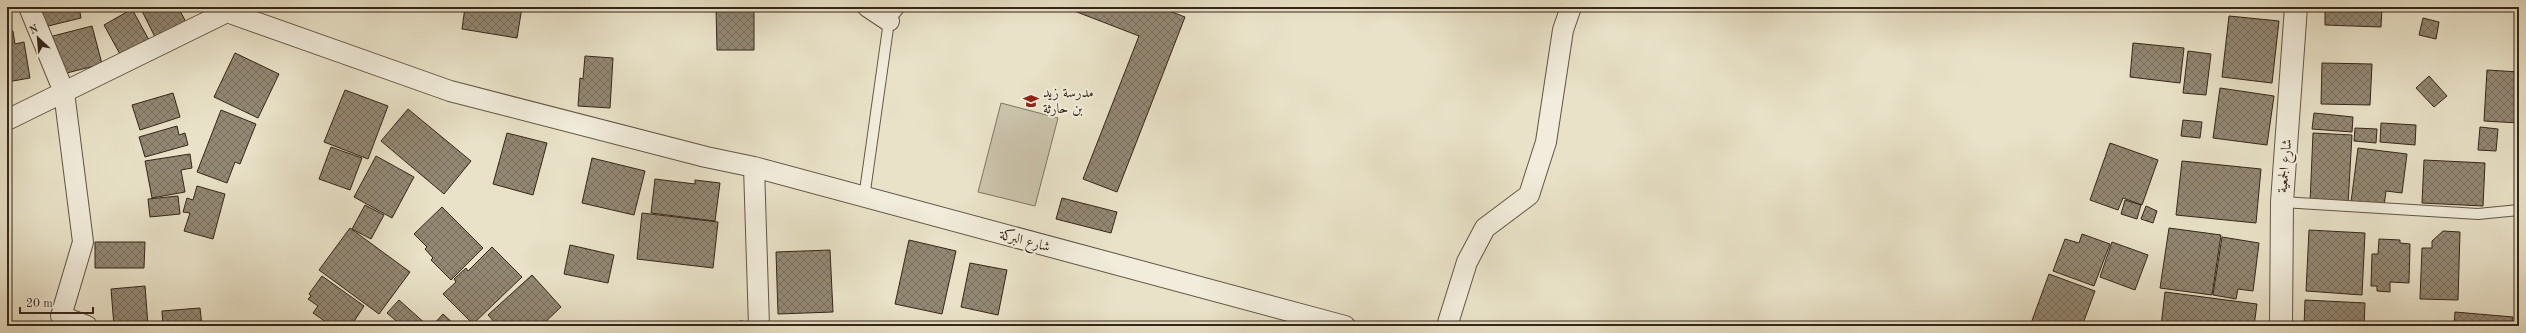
<svg xmlns="http://www.w3.org/2000/svg" width="2526" height="333" viewBox="0 0 2526 333" font-family="'Old Standard TT',Amiri,serif">
	<defs>
		<pattern id="building-cross-hatch" width="8" height="8" patternUnits="userSpaceOnUse"><rect width="8" height="8" fill="#938874"/><path d="M0 0l8 8M0 8l8-8" fill="none" stroke="#796f5e"/></pattern>
	</defs>
	<rect width="100%" height="100%" fill="#e9e2c8"/>
	<filter id="stains"><feTurbulence type="fractalNoise" baseFrequency=".005" numOctaves="4"/><feColorMatrix values="0 0 0 0 .2 0 0 0 0 .09 0 0 0 0 .02 0 0 0 .5 -.17"/></filter>
	<radialGradient id="worn" r=".72"><stop offset=".6" stop-color="#630" stop-opacity="0"/><stop offset="1" stop-color="#630" stop-opacity=".3"/></radialGradient>
	<path fill="#cac2aa" stroke="#807462" d="M1001,103L1058,118L1035,206L978,192Z"/>
	<path fill="url(#building-cross-hatch)" stroke="#352619" d="M39,7H79L81,18L44,27Z
		M140,7H178L188,26L157,41Z
		M465,7H522L517,38L462,29Z
		M754,7V50H717L716,8Z
		M1064,7H1159L1185,17L1117,192L1083,179L1139,36Z
		M2325,7H2382L2381,27L2325,25Z
		M132,9L149,40L121,56L104,25Z
		M2229,16L2279,21L2272,83L2222,77Z
		M2423,18L2439,22L2436,39L2419,35Z
		M92,26L102,64L59,75L49,37Z
		M13,31L15,44L24,42L30,78L7,82V32Z
		M2133,43L2184,48L2180,83L2130,77Z
		M2188,51L2211,54L2206,95L2183,93Z
		M235,53L279,74L258,118L214,97Z
		M585,56L613,58L610,108L578,106L580,78L583,79Z
		M2322,63L2372,64L2370,105L2321,104Z
		M2487,70L2519,72V123L2484,121Z
		M2429,76L2447,96L2434,107L2416,88Z
		M2220,88L2274,96L2267,145L2213,138Z
		M345,90L388,106L368,159L324,142Z
		M173,93L180,117L140,130L132,105Z
		M408,109L471,161L444,194L381,141Z
		M221,110L256,124L240,164L235,162L227,183L197,172Z
		M2314,113L2353,117L2352,132L2312,129Z
		M2183,120L2202,122L2200,138L2181,136Z
		M2381,123L2416,125L2415,145L2380,142Z
		M177,126L179,135L185,133L188,145L145,157L139,137Z
		M2480,127L2498,129L2496,151L2478,150Z
		M2355,128L2377,129L2376,143L2354,141Z
		M507,133L547,143L533,195L493,184Z
		M2313,133L2352,135L2348,205L2310,203Z
		M2110,143L2158,160L2142,205L2123,198L2118,210L2090,200Z
		M331,147L362,158L350,190L319,179Z
		M2358,148L2407,154L2402,193L2386,191L2384,206L2351,202Z
		M190,154L192,168L181,170L185,192L152,198L145,161Z
		M376,156L414,177L392,218L354,197Z
		M592,158L645,171L634,215L582,203Z
		M2424,160L2485,163L2483,206L2422,203Z
		M2182,161L2261,169L2256,223L2176,215Z
		M655,179L695,184V180L720,183L715,221L651,213Z
		M197,186L225,194L213,239L184,231L190,213L183,212L187,198L193,200Z
		M178,196L180,214L150,217L148,199Z
		M1062,198L1117,212L1111,233L1056,219Z
		M2125,200L2141,205L2137,219L2121,214Z
		M365,205L384,215L371,239L352,229Z
		M2146,206L2157,211L2153,223L2141,219Z
		M442,207L483,248L451,280L431,260L433,258L425,249L427,247L414,234Z
		M642,213L718,222L713,268L637,259Z
		M350,228L410,272L379,314L319,270Z
		M2169,228L2221,235L2212,295L2160,288Z
		M2309,230L2365,233L2362,295L2306,291Z
		M2443,231L2460,232L2458,300L2420,299L2422,248H2432V241Z
		M2082,234L2110,244L2094,286L2053,271L2065,239L2079,243Z
		M2222,237L2259,243L2253,291L2238,289L2236,299L2213,295Z
		M2379,239L2400,240V243L2410,244L2409,283L2390,282V292L2377,291V286H2371L2372,254H2378Z
		M909,240L956,251L942,314L895,304Z
		M95,242H145L144,268H95Z
		M2112,242L2148,255L2135,290L2100,277Z
		M570,245L614,255L608,283L564,274Z
		M492,247L522,277L473,324L443,294L456,282L454,279L466,268L468,271Z
		M830,250L833,312L778,314L776,252Z
		M970,263L1007,270L998,315L961,307Z
		M2049,274L2095,291L2082,326H2030Z
		M532,275L561,307L541,326H498L488,315Z
		M322,276L364,306L351,326H323L326,322L313,313L318,306L308,299L311,296L309,294Z
		M145,286L148,326H114L111,289Z
		M2165,292L2257,304L2254,326H2161Z
		M399,300L428,326H402L387,313Z
		M2305,300L2365,303L2364,326H2304Z
		M200,308L202,326H163L162,311Z
		M2455,312L2513,317L2512,326H2454Z
		M443,314L456,326H432Z
		M743,321V326H687Z"/>
	<g fill="none" stroke-linecap="round" stroke-linejoin="round">
		<defs>
			<path id="service" d="M864,198L889,21L900,7
				M2282,202L2478,214L2519,210"/>
			<path id="minor" d="M29,7L64,92L83,242L61,316L87,326
				M223,7L227,12L450,91L706,157L754,167L1345,326
				M868,7L889,21
				M7,120L227,12
				M754,167L759,326
				M1447,326L1467,262L1485,228L1529,195L1546,142L1563,30L1571,7"/>
			<path id="tertiary" d="M2281,326L2282,202L2296,7"/>
		</defs>
		<use href="#service" stroke="#625545" stroke-width="12"/>
		<use href="#minor" stroke="#625545" stroke-width="22"/>
		<use href="#tertiary" stroke="#625545" stroke-width="24"/>
		<use href="#service" stroke="#f1ecdb" stroke-width="10"/>
		<use href="#minor" stroke="#f1ecdb" stroke-width="20"/>
		<use href="#tertiary" stroke="#f1ecdb" stroke-width="22"/>
	</g>
	<defs>
		<symbol id="school-bare" viewBox="-9 -9 18 18"><path d="M0-5L7-2L0 1L-7-2ZM-4 1L0 2.5L4 1V4Q0 6-4 4Z" fill="#8f2418" stroke="#f1ecdb" stroke-width="2.5" paint-order="stroke"/></symbol>
	</defs>
	<g fill-rule="evenodd">
		<use href="#school-bare" x="1020" y="90" width="22" height="22"/>
	</g>
	<g text-anchor="middle" dominant-baseline="central" stroke-width="4" stroke-linejoin="round" paint-order="stroke">
		<g font-size="14" fill="#352619" stroke="#f1ecdb" text-anchor="start">
			<text x="1043" y="93">مدرسة زيد<tspan x="1043" dy="16">بن حارثة</tspan></text>
		</g>
		<g font-size="14" fill="#352619" stroke="#f1ecdb">
			<text transform="translate(2285 166) rotate(-85)">شارع الجمعية</text>
			<text transform="translate(1025 241) rotate(15)">شارع البركة</text>
		</g>
	</g>
	<rect width="2526" height="333" fill="none" stroke="#e9e2c8" stroke-width="24"/>
	<rect x="8" y="8" width="2510" height="317" fill="none" stroke="#352619" stroke-width="2"/>
	<rect x="12" y="12" width="2502" height="309" fill="none" stroke="#352619"/>
	<g transform="translate(38 38) rotate(334)" stroke="#f1ecdb" stroke-width="3" paint-order="stroke">
	<path d="M0-3L7 15L0 10L-7 15Z" fill="#352619"/>
	<text y="-6" font-size="11" font-weight="bold" text-anchor="middle" fill="#352619">N</text>
	</g>
	<path d="M20 307v6h73v-6" fill="none" stroke="#352619" stroke-width="2"/>
	<text x="26" y="307" font-size="12" fill="#352619" stroke="#f1ecdb" stroke-width="3" paint-order="stroke">20 m</text>
	<rect width="100%" height="100%" filter="url(#stains)"/>
	<rect width="100%" height="100%" fill="url(#worn)"/>
</svg>
